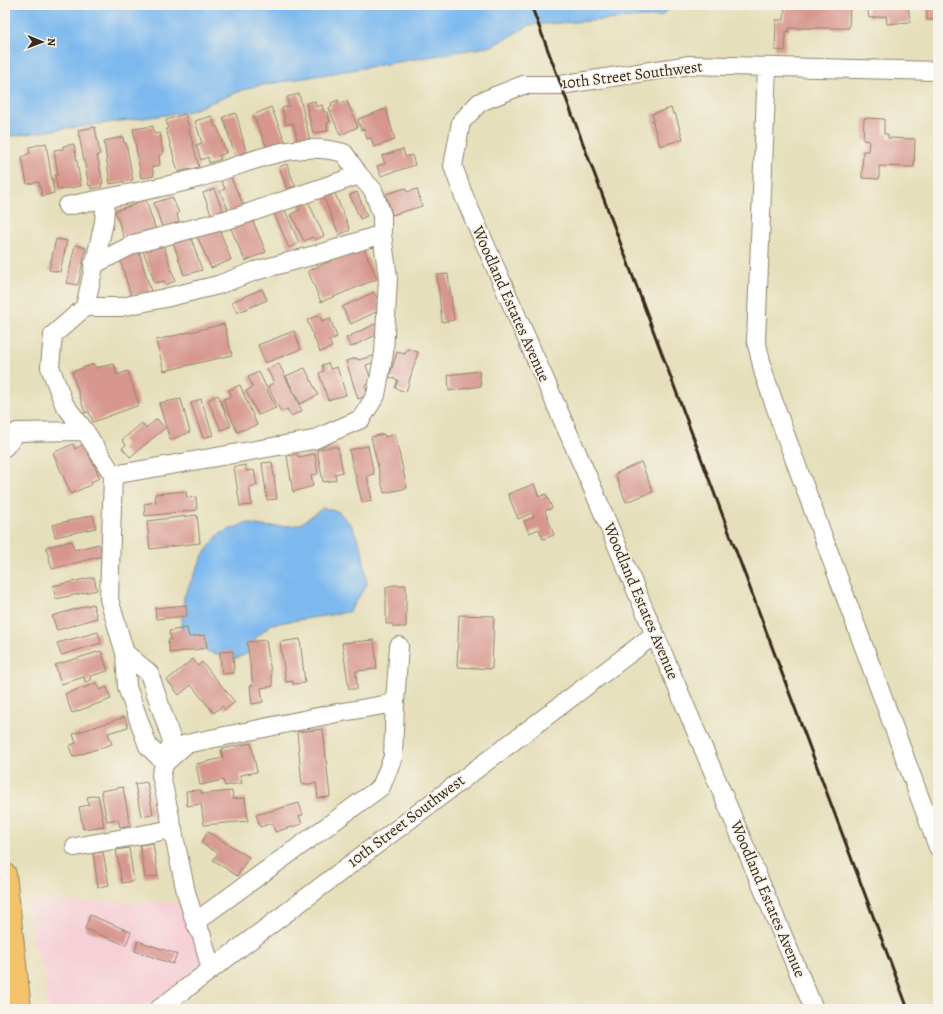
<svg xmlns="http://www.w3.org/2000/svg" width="943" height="1014" viewBox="0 0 943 1014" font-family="Alegreya,serif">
	<rect width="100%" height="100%" fill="#f7f3e8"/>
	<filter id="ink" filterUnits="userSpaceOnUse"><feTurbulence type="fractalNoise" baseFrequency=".025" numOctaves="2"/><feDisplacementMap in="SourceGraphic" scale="8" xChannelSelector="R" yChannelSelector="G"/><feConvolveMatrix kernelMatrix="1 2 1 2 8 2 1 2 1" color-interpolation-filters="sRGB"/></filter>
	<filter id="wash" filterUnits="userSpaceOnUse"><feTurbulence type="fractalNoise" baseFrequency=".012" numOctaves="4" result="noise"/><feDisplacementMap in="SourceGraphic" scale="16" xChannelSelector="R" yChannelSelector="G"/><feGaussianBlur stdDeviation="0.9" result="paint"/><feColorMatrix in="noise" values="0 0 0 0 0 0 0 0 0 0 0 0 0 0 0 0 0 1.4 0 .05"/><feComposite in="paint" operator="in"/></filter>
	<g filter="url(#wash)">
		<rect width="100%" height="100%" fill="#e6dfbb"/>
		<path fill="#f6cfd7" d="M27,901L205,903L210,957L142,1009H51L47,1004L45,977L35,949Z"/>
		<path fill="#7db9ef" stroke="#5c7286" d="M5,5H674L661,16L530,25L492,46L251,87L187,112L5,137Z
			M323,508L339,512L352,526L362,549L367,584L349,612L272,624L256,638L247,654L234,659L185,645L180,637L184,597L203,555L219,534L246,523L267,527L299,525Z"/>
		<g id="blocks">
			<path fill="#d7978f" d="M785,5H850L849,28H789V32L786,31L785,51L775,50L776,20H784Z
				M867,5H908L910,22L887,24L886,16L869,18Z
				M927,5H938V20H927Z
				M299,94L310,140L298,143L293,123L286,125L282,108L289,106L287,97Z
				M338,100L339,104L347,101L358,127L340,135L329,108L332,107L331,103Z
				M315,101L316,107L322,105L324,112H327L330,122L327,123L328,131L313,133L306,103Z
				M271,107L286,143L268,150L253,115Z
				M671,108L673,114L675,113L683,139L660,146L652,120H654L652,114Z
				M386,109L395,140L374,147L371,138L367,139L364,129L361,130L358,119Z
				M236,113L248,159L237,162L223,117Z
				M185,114L199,167L178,172L166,129L168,128L166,120Z
				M212,116L215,127L217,126L226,153L219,155L221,159L209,163L208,157L201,160L196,145L202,143L195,121Z
				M864,118L884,119V134H888V138L915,139L914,167L879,166V179L862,178L863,151H868L869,141L863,140Z
				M153,126L154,134L160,133L163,154L159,155L160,165L152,167L154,176L141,178L133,129Z
				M95,127L100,154L97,155L103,183H101L102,187L91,189V185L89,186L78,130Z
				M123,137L124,143H126L133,180L110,184L104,141Z
				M46,143L54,193L42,196L39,182L27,184L22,157L30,153L29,147Z
				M74,144L81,186L58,190L55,175H58L54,150L63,149V146Z
				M403,149L405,157L412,155L415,165L381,176L377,166L385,164L382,156Z
				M287,164L295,186L287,189L279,167Z
				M229,174L246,210L230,214L220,191L225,189L220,179Z
				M406,188L407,192L417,189L422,206L392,215L386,194Z
				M214,189L224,214L213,219L203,193Z
				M334,191L350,230L339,235L323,196Z
				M357,192L367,216L360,219L350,195Z
				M144,195L157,233L125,240L115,211L136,204L134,198Z
				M172,197L179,213L177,214L179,222L162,227L154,203Z
				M308,201L324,236L315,240L313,237L304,241L291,214L300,210L298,205Z
				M284,208L299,243L289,248L274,213Z
				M252,219L266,252L245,261L229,224Z
				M219,228L231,260L211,268L197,236Z
				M189,232L202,270L184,275L171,236Z
				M56,239L67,241L60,272L49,270Z
				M162,241L175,281L165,285L164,281L155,283L142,248Z
				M75,245L86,248L78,285L67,283Z
				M363,247L377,279L321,302L308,271Z
				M138,249L151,292L131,296L119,256Z
				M448,274L454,320L442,322L437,275Z
				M262,289L267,300L237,313L232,302Z
				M374,292L382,309L351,324L342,307Z
				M319,315L322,321L330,318L337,337L329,340L332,347L320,352L307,320Z
				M224,324L232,355L164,371L156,340Z
				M375,324L380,333L351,347L346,338Z
				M294,331L301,349L265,363L258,345Z
				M407,349L418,352L406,392L395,388L398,380L389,377L397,352L405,354Z
				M373,356L375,362L366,365L372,383L365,385L368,395L358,399L346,361L357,358L358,360Z
				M328,363L330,369L337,367L346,395L328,400L319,373L324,371L322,365Z
				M94,364L96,368L114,364L117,375L128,371L139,405L93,422L89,412L85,413L72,372Z
				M279,364L302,411L291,416L287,409L281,412L268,386L274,383L267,369Z
				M305,368L318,395L300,404L286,376Z
				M479,371L481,386L449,391L448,375Z
				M259,372L276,408L258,415L246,391L253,387L248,377Z
				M240,385L257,425L237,432L223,399L232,396L229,390Z
				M218,395L231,426L221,430L208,400Z
				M181,399L190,432L170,440L159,403Z
				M201,399L213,435L203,438L191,403Z
				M157,419L165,428L130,457L122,448L126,445L122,440L142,423L146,428Z
				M384,434L385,437L395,434L407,488L384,493L371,437Z
				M73,444L75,449L84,444L100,478L91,482L92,484L71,494L53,453Z
				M368,446L374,474L367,476L372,500L362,502L349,450Z
				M329,447H338L343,472L335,474L336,480L323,482L317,450Z
				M298,454V457L315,454L318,474L311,475L313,486L293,492L287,456Z
				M272,462L277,499L267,500L262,463Z
				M641,462L653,492L626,502L615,474Z
				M246,465V471L254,470L257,485L249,487L252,505L240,506L234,467Z
				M534,484L539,497L546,494L552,508L545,511L554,535L543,539L539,529L529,533L524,521L534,517L532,513L518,519L508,494Z
				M186,491L187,498L196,497L197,510L145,516L144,504L156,502L155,494Z
				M93,515L96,528L55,537L52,525Z
				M197,515L200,543L150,549L147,521Z
				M72,541L74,550L99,544L102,556L52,569L46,547Z
				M94,577L97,590L56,599L53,586Z
				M394,585H406V627H393V624H386V587Z
				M93,604L97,618L57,630L52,616Z
				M186,605L187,616L156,619L155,608Z
				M459,615L494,616L492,669L457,667Z
				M187,628L189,637L205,635L207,648L170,653L168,640H171L169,631Z
				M98,632L101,643L61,655L57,643Z
				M300,639L305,683L293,684V681L286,682L280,642Z
				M266,640L273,686L261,688L263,702L252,704L250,685H253L247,642Z
				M374,640L377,669L356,671L357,689H349L342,643Z
				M101,651L108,671L90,676L91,680L85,682L84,677L61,684L55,665Z
				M233,651L234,673L222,674L220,652Z
				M193,659L198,666L202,662L235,702L225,710L222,706L214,713L191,685L179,695L167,680Z
				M97,683L100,690L107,687L111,699L72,713L65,694Z
				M125,717L128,727L108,733L112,744L73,757L69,746L76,743L73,734Z
				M323,729L330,797L318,798L316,783L302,785L297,732Z
				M251,743L257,772L240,775L242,783L225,786L223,780L200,785L196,764L223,758L221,749Z
				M147,782L153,814L141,816L135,784Z
				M123,787L130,825L120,827L118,819L107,821L101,791Z
				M201,790L202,794L232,791L233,799L245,798L248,821L204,825L201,804L187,806L186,791Z
				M98,795L104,826L83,829L79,807L89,805L87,797Z
				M299,803L303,815L299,816L302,824L275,832L272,823L260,827L256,815Z
				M208,832L249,857L237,876L213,860L218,853L201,843Z
				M153,843L158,876L145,878L140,845Z
				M129,848L134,881L122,883L116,850Z
				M103,852L109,885L98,887L93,853Z
				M90,915L131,932L126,945L85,929Z
				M138,941L177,954L173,964L135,951Z"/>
		</g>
	</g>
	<g filter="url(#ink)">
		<use href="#blocks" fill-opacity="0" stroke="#90846c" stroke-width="1"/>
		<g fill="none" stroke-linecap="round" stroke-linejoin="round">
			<defs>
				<path id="minor" d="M767,67L756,340L764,374L781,423L938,847
					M106,198L104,222L85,307L53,335L50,367L64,404L85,431L113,475
					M67,206C110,197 155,190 198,178C246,165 294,138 344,153L359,175L373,190L382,215V234L388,278L384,353L376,395L361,419L313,440L113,475L109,599L125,653L149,673L172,741L161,775L186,892L195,922L202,936L211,970
					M93,265L134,244L237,217L359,175
					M85,307H121L165,298L218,285L255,271L326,252L382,234
					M5,447L17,432L85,431
					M125,653L127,687L148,746L165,763L186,744L337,713L395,703L399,646
					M75,847L173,829
					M195,922L381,787L393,757L395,703
					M159,1009L655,634
					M814,1009L593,489L463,194L453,166L461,122L480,102L523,85H560L690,65L938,71"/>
				<path id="major" d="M5,874L20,1009"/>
			</defs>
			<use href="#minor" stroke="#90846c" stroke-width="20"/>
			<use href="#major" stroke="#90846c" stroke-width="24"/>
			<use href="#minor" stroke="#fff" stroke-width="18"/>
			<use href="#major" stroke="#f3c26a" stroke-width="22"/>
			<path stroke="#3b2a1e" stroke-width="3" d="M531,5L908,1009"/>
		</g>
	</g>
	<g text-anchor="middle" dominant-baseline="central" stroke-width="3.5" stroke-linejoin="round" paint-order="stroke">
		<g font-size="16" fill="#3b2a1e" stroke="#f7f3e8">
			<text transform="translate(632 75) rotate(-7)">10th Street Southwest</text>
			<text transform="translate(511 304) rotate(66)">Woodland Estates Avenue</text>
			<text transform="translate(641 601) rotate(67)">Woodland Estates Avenue</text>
			<text transform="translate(406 821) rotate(-37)">10th Street Southwest</text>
			<text transform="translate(768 899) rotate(67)">Woodland Estates Avenue</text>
		</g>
	</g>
	<rect width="943" height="1014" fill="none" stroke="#f7f3e8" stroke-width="20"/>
	<g transform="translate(42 42) rotate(91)" stroke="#f7f3e8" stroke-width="3" paint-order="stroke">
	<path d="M0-3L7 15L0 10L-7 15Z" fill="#3b2a1e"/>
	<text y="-6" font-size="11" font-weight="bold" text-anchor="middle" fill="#3b2a1e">N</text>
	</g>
</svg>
